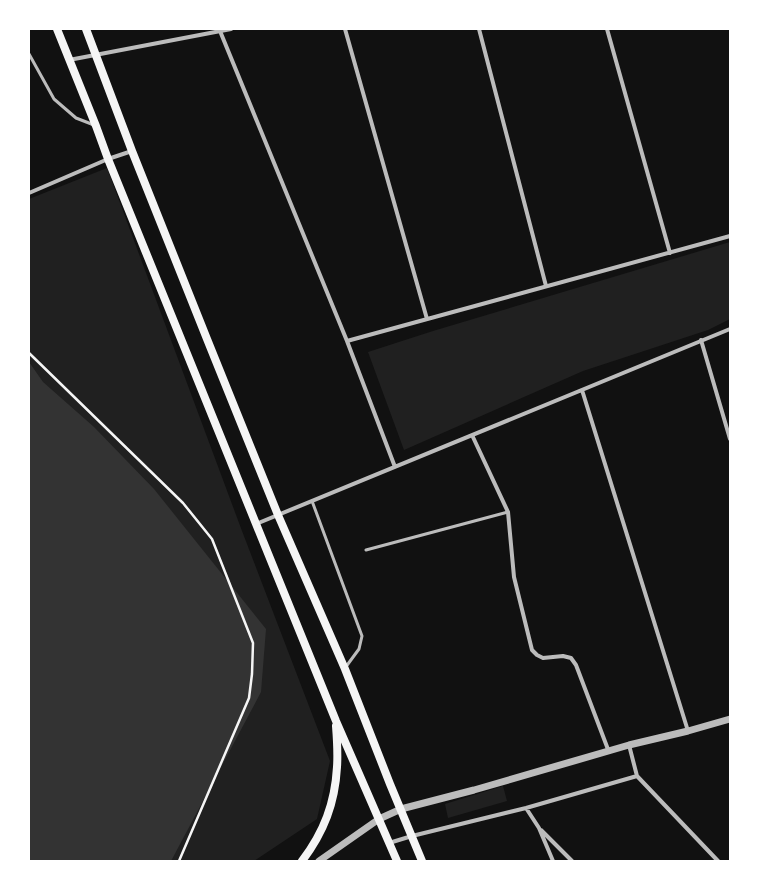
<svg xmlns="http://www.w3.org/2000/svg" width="759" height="890" viewBox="0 0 759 890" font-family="Ubuntu,sans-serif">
	<rect width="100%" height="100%" fill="#111"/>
	<path fill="#202020" d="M107,168L242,531L330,761L317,819L254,861H29V199Z
		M730,242V319L708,330L583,371L404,450L368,352L433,331Z
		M503,786L507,801L448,818L445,804Z"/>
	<path fill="#333" d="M29,362L43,382L94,427L154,489L266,629L261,692L171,861H29Z"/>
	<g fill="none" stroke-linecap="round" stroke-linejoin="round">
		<path stroke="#f5f5f5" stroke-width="2.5" d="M29,353L183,503L212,539L253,643L252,674L249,698L179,861"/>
		<path stroke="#bcbcbc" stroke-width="3" d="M29,54L54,99L76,118L94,125
			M312,501L362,636L359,649L345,668
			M366,550L508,512"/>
		<path stroke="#bcbcbc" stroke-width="4" d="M345,29L427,319
			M479,29L546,286
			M607,29L670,253
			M220,31L347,341L395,467
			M69,60L231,29
			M29,193L108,159L132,151
			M701,340L730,439
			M347,341L730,236
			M582,390L688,731
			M472,435L508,512L514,577L532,650L537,655L543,658L563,656L571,658L576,665L609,752
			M256,524L730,329
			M629,745L637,776L718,861
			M526,808L539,828L553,861
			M541,830L572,861
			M389,843L412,836L526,808L637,776"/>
		<path stroke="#bcbcbc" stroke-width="7" d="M319,861L379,819L401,809L474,790L629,745L688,731L730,719"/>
		<path stroke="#f5f5f5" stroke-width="8" d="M57,29L96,126L108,159L336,721L397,861
			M86,29L132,151L207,339L278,515L345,669L390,784L422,861
			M302,861C324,832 335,803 337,767C338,753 337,739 336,726"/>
	</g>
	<rect width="759" height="890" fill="none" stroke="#ffffff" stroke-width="60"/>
</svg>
